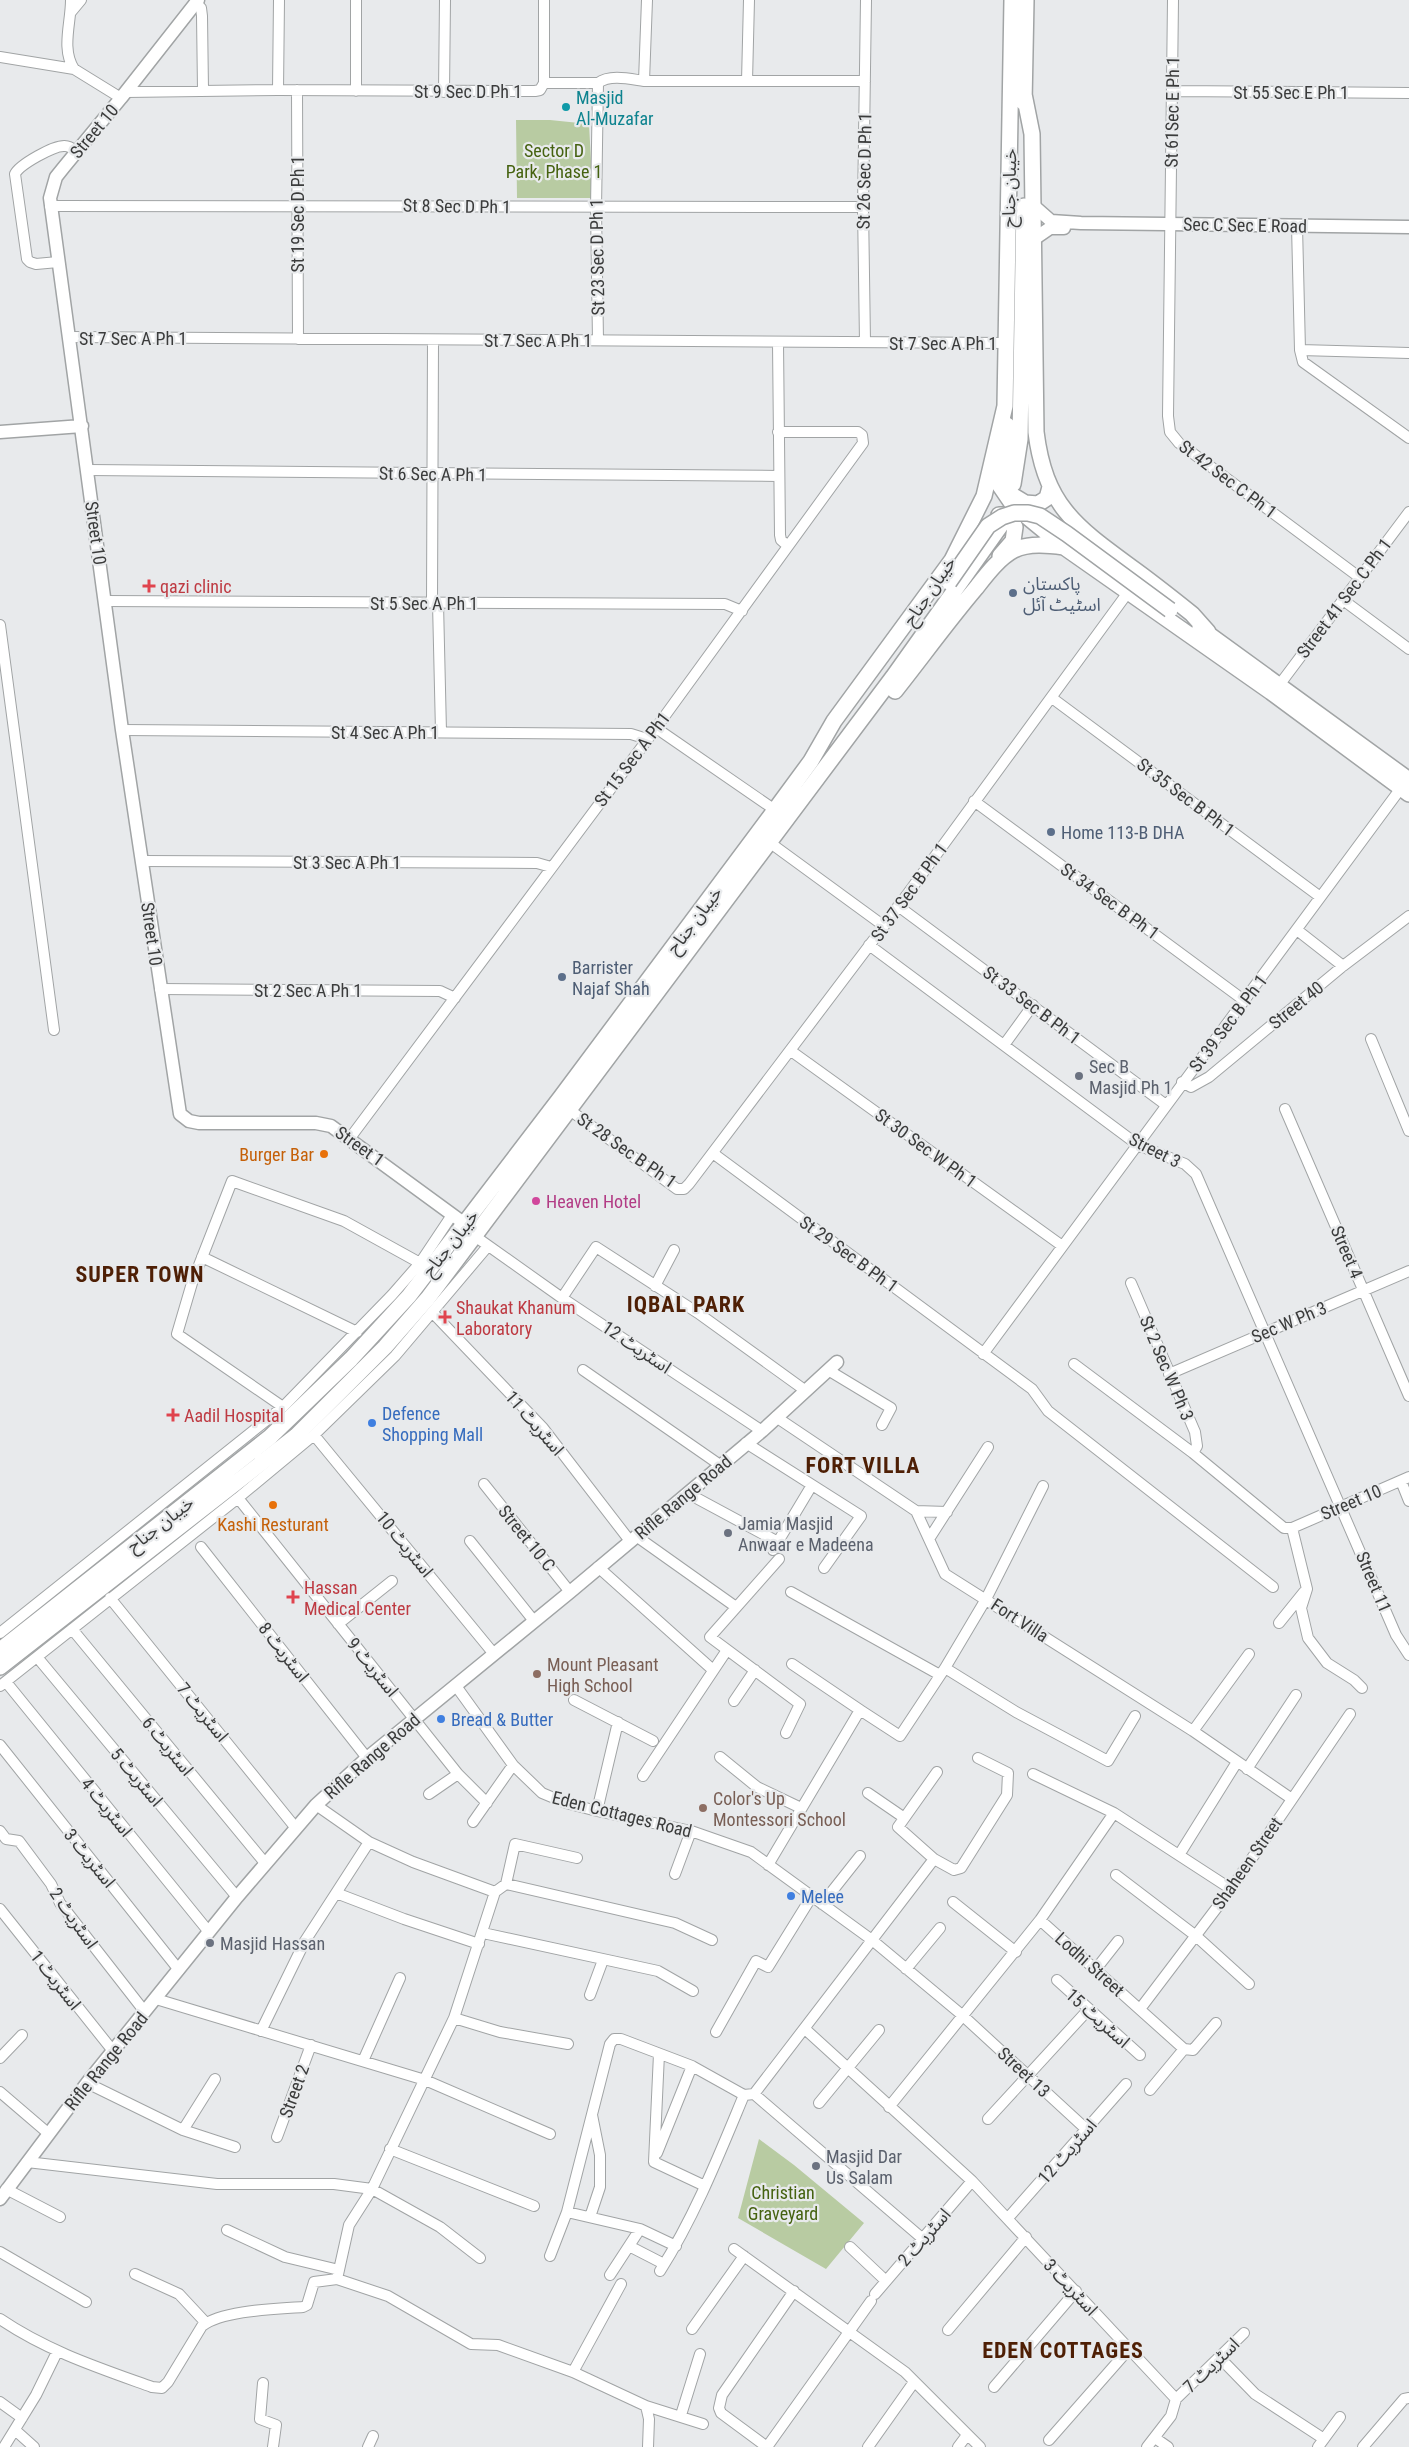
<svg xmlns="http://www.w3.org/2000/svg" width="1409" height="2447" viewBox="0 0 1409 2447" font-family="'Roboto Condensed','Noto Sans Arabic',sans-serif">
	<rect width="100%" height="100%" fill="#e8eaec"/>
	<path fill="#b8cba2" d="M516,120H550L589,124L593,198H517Z
		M759,2139L794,2165L864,2223L826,2269L738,2218Z"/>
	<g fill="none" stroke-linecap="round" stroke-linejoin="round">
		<defs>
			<path id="minor" d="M71,0C71,23 61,49 74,69L121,98
				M1173,0L1168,416L1170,432L1179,443L1359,577
				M196,3L201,8L202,16L203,90
				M71,12L81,0
				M0,57L74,69
				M644,81L647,0
				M747,81L749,0
				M544,83V0
				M278,90L279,0
				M297,90L298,339
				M356,91V0
				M1173,91L1409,93
				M126,92L278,90L535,91L540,90L544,83H598C610,74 630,79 644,81H865
				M444,92L445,0
				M50,206L863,207
				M1297,226L1300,350L1303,362L1409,438
				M58,262L36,264L30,262L27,259L15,174C19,165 54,145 65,146C69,146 72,148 76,151
				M69,337L1007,343
				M598,340L596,208L598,83
				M865,342L863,207L866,0
				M778,343L780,535L781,540L788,546
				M1300,350L1409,353
				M88,470L779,476
				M1343,600L1409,649
				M105,601L725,604L742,611
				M432,603L433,341
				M438,603L441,732
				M0,625L54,1030
				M1280,684L1409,512
				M1052,698L1319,896
				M656,728L775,810
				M122,730L631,734L647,739
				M974,801L1245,1001
				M769,842L884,926
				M142,861L537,863L551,867
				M898,906L1166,1105
				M1297,930L1343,966
				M869,945L1138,1145L1185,1164L1196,1174L1396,1635L1409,1655
				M160,989L440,991L455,998
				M1371,1039L1409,1131
				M1004,1045L1033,1005
				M791,1051L1061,1245
				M1182,1082L1191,1087L1209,1077L1343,966L1409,916
				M1285,1109L1409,1396
				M571,1111L677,1189H684L689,1184L884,926L1129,591
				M350,1138L656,728L863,443L862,435L858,432H778
				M714,1154L1032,1389L1048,1411L1273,1587
				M476,1237L562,1298L762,1431
				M202,1257L357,1332
				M1131,1283L1195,1432L1197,1446L1193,1453
				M655,1286L674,1250
				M562,1298L596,1247L698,1313L806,1391
				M432,1312L543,1428L630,1541
				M983,1354L1401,788
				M1074,1364L1193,1453L1284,1528H1292L1409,1477
				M583,1370L720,1465
				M828,1370L891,1408L882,1425
				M1169,1374L1409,1271
				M283,1407L177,1334L192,1283L232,1181L344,1221L420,1263
				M776,1417L916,1511L945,1574L1193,1731L1292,1799
				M314,1435L494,1654
				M746,1443L861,1516L824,1568
				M1401,1481L1409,1501
				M484,1484L570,1592
				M687,1493L778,1542
				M238,1498L458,1774L487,1803
				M916,1511L947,1512
				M1292,1528L1307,1589L1301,1608L1308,1638L1327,1663L1354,1680L1362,1688
				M636,1536L736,1607
				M929,1539L988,1447
				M470,1541L534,1621
				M201,1547L367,1758
				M773,1550L812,1485
				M779,1559L710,1637L800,1704L786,1733
				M598,1567L713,1670
				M791,1592L940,1675
				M110,1598L295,1827
				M1279,1623L1304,1592
				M338,1624L392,1581
				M72,1629L265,1863
				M0,1633L283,1407L392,1295L420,1263L452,1215
				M37,1657L237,1897
				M792,1664L860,1710
				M945,1668L1016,1712L1108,1761L1135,1716
				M6,1682L209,1932
				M0,1686L238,1498L314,1435L395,1356L488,1246
				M456,1686L513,1765L542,1793L566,1803L597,1811L691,1831L751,1852L872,1940L962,2015L1086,2129
				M574,1700L653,1741
				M734,1701L755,1670
				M1193,1731L1249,1654
				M0,1745L179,1970
				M720,1757L757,1787L801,1808
				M1247,1769L1296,1695
				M1033,1774L1114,1813L1231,1889
				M643,1776L727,1650
				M868,1793L903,1817
				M429,1794L458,1774
				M316,1805L369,1842L413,1862L495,1892
				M597,1811L618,1722
				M473,1822L513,1765
				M0,1831L6,1839L19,1841L51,1884L60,1903L145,2012
				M1179,1855L1237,1762
				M934,1859L898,1827L937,1772
				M768,1865L860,1710L900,1736L945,1668L986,1599L1043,1486
				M675,1874L691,1831
				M1116,1875L1196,1936L1249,1984
				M506,1884L515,1844L577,1858
				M336,1893L404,1919L479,1944
				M953,1902L1016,1952
				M822,1904L860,1856
				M0,1909L113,2051
				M1040,1920L1184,2049L1150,2090
				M483,1933L658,1971L693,1991
				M906,1969L940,1928
				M1096,1969L1118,1941
				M1057,1980L1140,2055
				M590,1995L603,1960
				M156,1999L425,2080L550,2134
				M1140,2009L1231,1889L1350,1714
				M454,2018L500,2032L568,2044
				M805,2029L972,2181L1176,2399
				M261,2031L305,1941L369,1842
				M716,2032L756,1961L768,1967L812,1896
				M1184,2049L1193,2050L1216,2023
				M659,2054L654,2162L705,2186
				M0,2058L22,2035
				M363,2061L400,1978
				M87,2083L183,2130L235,2147
				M0,2092L49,2134
				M754,2094L923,2239
				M819,2103L879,2030
				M889,2107L1040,1920L1114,1813
				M988,2119L1088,2010
				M183,2130L215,2079
				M277,2137L311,2045
				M390,2149L534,2206
				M657,2153L692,2066
				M27,2162L217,2184H334L372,2189L440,2227L480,2258
				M6,2189L60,2217
				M567,2212L640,2229L676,2246
				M590,2217L600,2187V2155L592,2115
				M1008,2218L1126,2084
				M227,2230L285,2257L339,2270
				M629,2246L664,2264
				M850,2247L886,2281
				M734,2249L905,2372L980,2447
				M0,2252L86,2302
				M550,2256L567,2212L610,2044L614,2039H621L692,2066L744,2095L754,2094L934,1859L954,1870L961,1868L1007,1795L1008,1773L978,1758
				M660,2271C695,2216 719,2155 744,2095
				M135,2274L179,2294L206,2323
				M610,2275L640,2229
				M337,2279L349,2225L372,2189L454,2018L495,1892L506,1884L675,1923L712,1940
				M875,2294L972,2181
				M0,2319C47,2351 99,2368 152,2387L162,2388L168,2382L202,2326C223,2310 277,2309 303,2307L307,2305L314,2282L337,2279L388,2296L471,2344L498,2345L573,2372L646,2406L703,2424
				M692,2329L744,2256
				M948,2330L1026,2237
				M1220,2358L1255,2394L1324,2439
				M573,2372L621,2284
				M263,2383L260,2419L276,2425L273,2447
				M994,2387L1076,2291
				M0,2402L22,2418
				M646,2406L649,2419L648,2447
				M681,2415L700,2354
				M15,2430L34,2447
				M1155,2438L1168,2447
				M1049,2440L1129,2349
				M4,2447L36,2395L57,2352
				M368,2447L373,2436
				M767,2447L721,2413L719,2408L722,2395L794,2291
				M767,2447L871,2301
				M868,2447L914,2382
				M958,2447L967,2435
				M1147,2447L1171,2416L1176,2399L1244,2333
				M1318,2447L1340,2417
				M1363,2447L1404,2399L1409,2398"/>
			<path id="tertiary" d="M198,0L121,98L64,167L56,177L50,198L122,730L180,1114L189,1121L199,1123H316L331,1126L465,1224
				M1034,206L1051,221L1081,223L1409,227
				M1034,239L1050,228H1064
				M0,432L82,426
				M0,2199L87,2083L237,1897L316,1805L367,1758L570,1592L762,1431L837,1362"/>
			<path id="secondary" d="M1024,94L1032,134L1036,432C1045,505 1075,526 1131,567C1152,582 1172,598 1192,614L1208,632
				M1024,103L1026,0
				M1007,425L1008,450L1000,486L1013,505L1064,547L1271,692L1409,794
				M1013,484L1020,439L1024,206
				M1012,495L1025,503L1038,504L1047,498L1050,487
				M999,515H1008L1015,527L1013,541L1000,556
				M1200,628L1409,780
				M895,691C922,657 948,621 976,588C987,574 999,558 1014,550C1029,543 1048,545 1064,547
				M0,1650L270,1437L351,1359L409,1296L561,1097L775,810L811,761L834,721L952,560L984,496L1005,406L1012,0
				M0,1667L296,1436L385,1347L428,1298L893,677L1004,521"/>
		</defs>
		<use href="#minor" stroke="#a1a4a5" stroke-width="12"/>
		<use href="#tertiary" stroke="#a1a4a5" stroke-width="15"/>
		<use href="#secondary" stroke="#a1a4a5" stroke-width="18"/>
		<use href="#minor" stroke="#fff" stroke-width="10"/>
		<use href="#tertiary" stroke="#fff" stroke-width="12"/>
		<use href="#secondary" stroke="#fff" stroke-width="15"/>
		<defs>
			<path id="secondary-bridge" d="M949,582L988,526L1002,517L1014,513H1028L1040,516L1067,534L1170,610"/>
		</defs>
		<use href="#secondary-bridge" stroke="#a1a4a5" stroke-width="18" stroke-linecap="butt"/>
		<use href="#secondary-bridge" stroke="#fff" stroke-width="15"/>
	</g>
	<circle fill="#0f9aa8" stroke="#e8eaec" stroke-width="2" cx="566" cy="107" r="5"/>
	<g fill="#e0444e" stroke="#e8eaec" stroke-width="2">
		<path d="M146.5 578.5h5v5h5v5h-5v5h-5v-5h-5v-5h5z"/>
		<path d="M442.5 1309.5h5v5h5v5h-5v5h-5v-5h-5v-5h5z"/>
		<path d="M170.5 1407.5h5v5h5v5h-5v5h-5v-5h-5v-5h5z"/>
		<path d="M290.5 1589.5h5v5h5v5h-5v5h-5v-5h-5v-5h5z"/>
	</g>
	<g fill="#5c6f8a" stroke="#e8eaec" stroke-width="2">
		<circle cx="1013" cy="593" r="5"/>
		<circle cx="1051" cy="832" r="5"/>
		<circle cx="562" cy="977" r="5"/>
	</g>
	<g fill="#6b7280" stroke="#e8eaec" stroke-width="2">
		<circle cx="1079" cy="1076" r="5"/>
		<circle cx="728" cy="1533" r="5"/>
		<circle cx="210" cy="1943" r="5"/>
		<circle cx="816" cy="2166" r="5"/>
	</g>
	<g fill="#e8710a" stroke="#e8eaec" stroke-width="2">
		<circle cx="324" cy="1154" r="5"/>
		<circle cx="273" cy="1505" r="5"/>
	</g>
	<circle fill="#d1479c" stroke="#e8eaec" stroke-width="2" cx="536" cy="1201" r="5"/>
	<g fill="#3f7fe0" stroke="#e8eaec" stroke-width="2">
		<circle cx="372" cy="1423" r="5"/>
		<circle cx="441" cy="1719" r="5"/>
		<circle cx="791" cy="1896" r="5"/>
	</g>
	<g fill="#8d6e63" stroke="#e8eaec" stroke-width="2">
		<circle cx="537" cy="1674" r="5"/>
		<circle cx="703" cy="1808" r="5"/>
	</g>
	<g text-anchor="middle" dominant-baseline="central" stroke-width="4.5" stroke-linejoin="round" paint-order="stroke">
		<g font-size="18" fill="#3b3c3c" stroke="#e8eaec">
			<text x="468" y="91">St 9 Sec D Ph 1</text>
			<text x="1291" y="92">St 55 Sec E Ph 1</text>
			<text transform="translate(1172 112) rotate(-89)">St 61Sec E Ph 1</text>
			<text transform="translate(94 131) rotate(-50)">Street 10</text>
			<text transform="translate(864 171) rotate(-89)">St 26 Sec D Ph 1</text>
			<text transform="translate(1009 188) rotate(-89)">خیبان جناح</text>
			<text transform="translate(457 206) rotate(1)">St 8 Sec D Ph 1</text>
			<text transform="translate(297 214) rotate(-90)">St 19 Sec D Ph 1</text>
			<text transform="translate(1245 225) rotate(1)">Sec C Sec E Road</text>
			<text transform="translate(597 257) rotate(-91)">St 23 Sec D Ph 1</text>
			<text x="133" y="338">St 7 Sec A Ph 1</text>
			<text x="538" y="340">St 7 Sec A Ph 1</text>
			<text x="943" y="343">St 7 Sec A Ph 1</text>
			<text transform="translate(433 474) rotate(1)">St 6 Sec A Ph 1</text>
			<text transform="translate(1228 479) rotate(37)">St 42 Sec C Ph 1</text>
			<text transform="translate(96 533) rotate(82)">Street 10</text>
			<text transform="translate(929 591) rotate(-56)">خیبان جناح</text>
			<text transform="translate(1344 598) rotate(-53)">Street 41 Sec C Ph 1</text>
			<text x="424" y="603">St 5 Sec A Ph 1</text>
			<text x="385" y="732">St 4 Sec A Ph 1</text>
			<text transform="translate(632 759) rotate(-53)">St 15 Sec A Ph1</text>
			<text transform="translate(1186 797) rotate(37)">St 35 Sec B Ph 1</text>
			<text x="347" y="862">St 3 Sec A Ph 1</text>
			<text transform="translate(909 892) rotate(-54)">St 37 Sec B Ph 1</text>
			<text transform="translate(1110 901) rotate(36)">St 34 Sec B Ph 1</text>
			<text transform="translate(694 920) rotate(-53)">خیبان جناح</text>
			<text transform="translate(152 934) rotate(82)">Street 10</text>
			<text x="308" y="990">St 2 Sec A Ph 1</text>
			<text transform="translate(1032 1005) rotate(37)">St 33 Sec B Ph 1</text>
			<text transform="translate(1296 1005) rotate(-39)">Street 40</text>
			<text transform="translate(1228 1023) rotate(-53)">St 39 Sec B Ph 1</text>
			<text transform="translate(360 1146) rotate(35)">Street 1</text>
			<text transform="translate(926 1148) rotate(36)">St 30 Sec W Ph 1</text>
			<text transform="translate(627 1150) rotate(35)">St 28 Sec B Ph 1</text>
			<text transform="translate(1155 1150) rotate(27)">Street 3</text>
			<text transform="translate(450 1243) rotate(-52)">خیبان جناح</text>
			<text transform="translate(1347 1252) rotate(67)">Street 4</text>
			<text transform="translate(849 1254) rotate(36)">St 29 Sec B Ph 1</text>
			<text transform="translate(1289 1322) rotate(-23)">Sec W Ph 3</text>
			<text transform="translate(637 1347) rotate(34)">اسٹریٹ 12</text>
			<text transform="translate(1167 1368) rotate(67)">St 2 Sec W Ph 3</text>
			<text transform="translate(535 1423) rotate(49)">اسٹریٹ 11</text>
			<text transform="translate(683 1497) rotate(-40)">Rifle Range Road</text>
			<text transform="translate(1351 1502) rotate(-23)">Street 10</text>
			<text transform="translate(160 1524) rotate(-38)">خیبان جناح</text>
			<text transform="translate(527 1538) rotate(51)">Street 10 C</text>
			<text transform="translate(405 1544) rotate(51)">اسٹریٹ 10</text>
			<text transform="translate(1374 1582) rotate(67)">Street 11</text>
			<text transform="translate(1020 1620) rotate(33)">Fort Villa</text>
			<text transform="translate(284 1652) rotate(52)">اسٹریٹ 8</text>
			<text transform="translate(373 1667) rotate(51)">اسٹریٹ 9</text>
			<text transform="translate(203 1712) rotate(51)">اسٹریٹ 7</text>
			<text transform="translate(168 1746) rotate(51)">اسٹریٹ 6</text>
			<text transform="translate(372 1756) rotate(-41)">Rifle Range Road</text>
			<text transform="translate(137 1777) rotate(50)">اسٹریٹ 5</text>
			<text transform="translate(107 1807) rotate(51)">اسٹریٹ 4</text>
			<text transform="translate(622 1814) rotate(14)">Eden Cottages Road</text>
			<text transform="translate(90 1858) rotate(51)">اسٹریٹ 3</text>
			<text transform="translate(1247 1863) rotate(-55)">Shaheen Street</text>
			<text transform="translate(74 1918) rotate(55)">اسٹریٹ 2</text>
			<text transform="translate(1090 1964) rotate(42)">Lodhi Street</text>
			<text transform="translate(56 1980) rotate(52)">اسٹریٹ 1</text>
			<text transform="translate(1098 2018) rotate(42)">اسٹریٹ 15</text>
			<text transform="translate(106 2061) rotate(-51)">Rifle Range Road</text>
			<text transform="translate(1024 2072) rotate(43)">Street 13</text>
			<text transform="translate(294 2091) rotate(-70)">Street 2</text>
			<text transform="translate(1067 2151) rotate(-49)">اسٹریٹ 12</text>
			<text transform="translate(924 2237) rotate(-49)">اسٹریٹ 2</text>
			<text transform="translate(1071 2287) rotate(47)">اسٹریٹ 3</text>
			<text transform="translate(1211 2365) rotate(-44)">اسٹریٹ 7</text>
		</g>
		<g font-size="18" fill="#0d838f" stroke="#e8eaec" text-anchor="start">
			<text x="576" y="97">Masjid<tspan x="576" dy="21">Al-Muzafar</tspan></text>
		</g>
		<g font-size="18" fill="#456210" stroke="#e8eaec">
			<text x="554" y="150">Sector D<tspan x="554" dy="21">Park, Phase 1</tspan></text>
			<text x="783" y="2192">Christian<tspan x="783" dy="21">Graveyard</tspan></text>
		</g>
		<g font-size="18" fill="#4e5e75" stroke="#e8eaec" text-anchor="start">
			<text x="1023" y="583">پاکستان<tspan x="1023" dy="21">اسٹیٹ آئل</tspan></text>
			<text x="1061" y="832">Home 113-B DHA</text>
			<text x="572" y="967">Barrister<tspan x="572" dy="21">Najaf Shah</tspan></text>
		</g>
		<g font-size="18" fill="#be3a42" stroke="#e8eaec" text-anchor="start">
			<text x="160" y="586">qazi clinic</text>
			<text x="456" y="1307">Shaukat Khanum<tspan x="456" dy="21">Laboratory</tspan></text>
			<text x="184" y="1415">Aadil Hospital</text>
			<text x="304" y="1587">Hassan<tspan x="304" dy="21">Medical Center</tspan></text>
		</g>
		<g font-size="18" fill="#5b616d" stroke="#e8eaec" text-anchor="start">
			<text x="1089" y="1066">Sec B<tspan x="1089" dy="21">Masjid Ph 1</tspan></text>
			<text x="738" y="1523">Jamia Masjid<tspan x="738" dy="21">Anwaar e Madeena</tspan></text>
			<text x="220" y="1943">Masjid Hassan</text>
			<text x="826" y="2156">Masjid Dar<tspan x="826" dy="21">Us Salam</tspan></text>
		</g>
		<g font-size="18" fill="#c56008" stroke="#e8eaec" text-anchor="end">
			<text x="314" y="1154">Burger Bar</text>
			<text x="273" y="1524" text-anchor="middle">Kashi Resturant</text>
		</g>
		<g font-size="18" fill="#b23c85" stroke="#e8eaec" text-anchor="start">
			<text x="546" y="1201">Heaven Hotel</text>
		</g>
		<g font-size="18" fill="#366cbe" stroke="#e8eaec" text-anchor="start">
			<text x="382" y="1413">Defence<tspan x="382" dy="21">Shopping Mall</tspan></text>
			<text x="451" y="1719">Bread &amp; Butter</text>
			<text x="801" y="1896">Melee</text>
		</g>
		<g font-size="18" fill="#785e54" stroke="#e8eaec" text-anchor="start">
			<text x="547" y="1664">Mount Pleasant<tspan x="547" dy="21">High School</tspan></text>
			<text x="713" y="1798">Color's Up<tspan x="713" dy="21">Montessori School</tspan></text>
		</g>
		<g font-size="22" font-weight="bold" letter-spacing="1" fill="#4e1f05" stroke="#e8eaec">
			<text x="140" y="1274">SUPER TOWN</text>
			<text x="686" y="1304">IQBAL PARK</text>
			<text x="863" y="1465">FORT VILLA</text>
			<text x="1063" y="2350">EDEN COTTAGES</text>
		</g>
	</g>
</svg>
